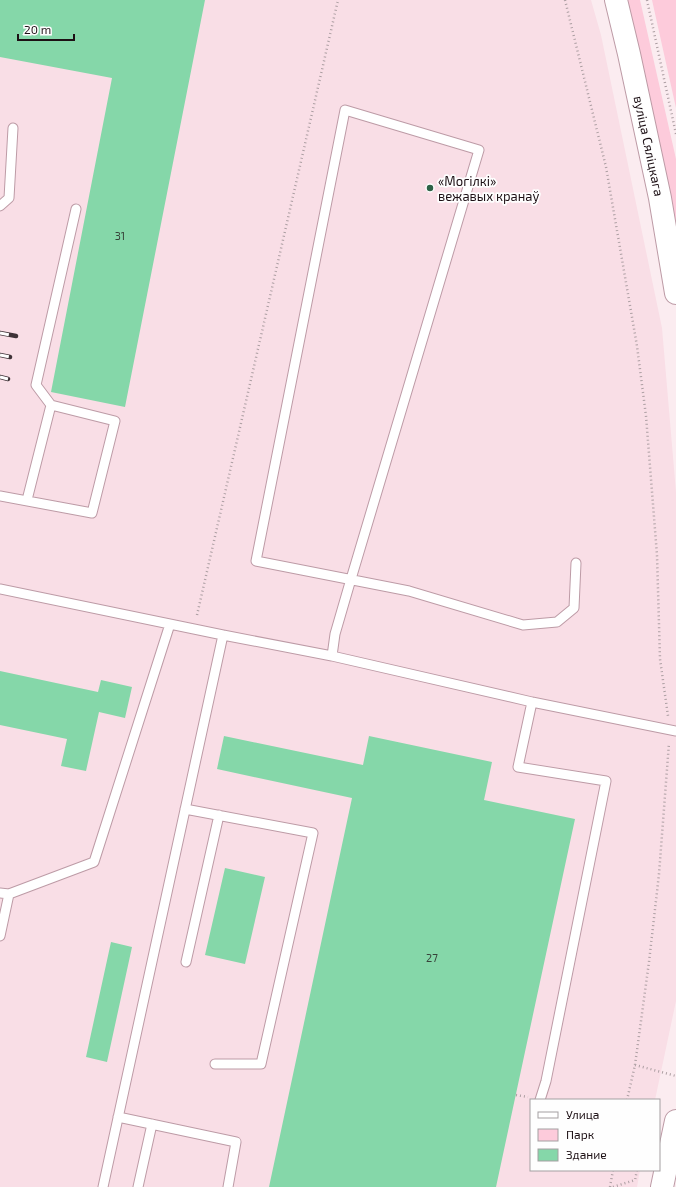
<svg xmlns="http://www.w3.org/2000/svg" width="676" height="1187" viewBox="0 0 676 1187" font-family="'Exo 2',sans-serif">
	<rect width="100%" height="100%" fill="#fbecf0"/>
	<path fill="#f9dee6" d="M0,0H591L601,35L662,328L676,492V1001L655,1100H531V1170H640L637,1187H0Z"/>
	<path fill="#fdcbdb" d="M625,0H640L676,159V237Z
		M652,0H676V108Z"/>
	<path fill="#85d7a9" d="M0,0H205L125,407L51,392L112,78L0,57Z
		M0,671L98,692L101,680L132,687L125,718L99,712L86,771L61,766L67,739L0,725Z
		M224,736L363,765L369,736L492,762L484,800L575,819L496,1187H269L352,798L217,769Z
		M225,868L265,877L245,964L205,955Z
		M111,942L132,947L107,1062L86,1057Z"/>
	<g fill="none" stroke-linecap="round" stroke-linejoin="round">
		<defs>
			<path id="lane" d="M0,206L9,198L13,128
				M51,405L36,385L76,209
				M0,496L92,513L115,421L51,405L27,500
				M0,589L223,635L332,656L532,702L676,731
				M332,656L335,634L351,579L479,150L345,110L256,561L409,591L523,625L557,622L574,608L576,563
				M532,702L518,767L606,781L546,1081L540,1100
				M185,809L313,833L261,1064H215
				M0,893L9,894L94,862L170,624
				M0,936L9,894
				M186,962L219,815
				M118,1117L236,1142L228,1187
				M103,1187L223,635
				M138,1187L152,1124"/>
			<path id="secondary" d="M616,0L629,54L660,198L676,293
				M662,1187L676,1121"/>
		</defs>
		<use href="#lane" stroke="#bd9ba6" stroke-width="11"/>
		<use href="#secondary" stroke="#bd9ba6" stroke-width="24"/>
		<path stroke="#ad9fa3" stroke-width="2.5" stroke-dasharray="1 3" stroke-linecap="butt" d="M565,0L606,167L637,346L646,416L657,555L660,659L668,716
			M647,0L676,134
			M197,615L338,0
			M635,1065L676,1076
			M516,1095L528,1097
			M627,1100L635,1065L649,962L659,874L669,743
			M610,1187L613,1170
			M613,1187L635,1180L637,1170"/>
		<use href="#lane" stroke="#fff" stroke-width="9"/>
		<use href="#secondary" stroke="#fff" stroke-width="22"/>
		<defs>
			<path id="rail" d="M0,333L16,336
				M0,355L10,357
				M0,377L8,379"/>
		</defs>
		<use href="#rail" stroke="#3f3237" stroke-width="4.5"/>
		<use href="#rail" stroke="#fefefe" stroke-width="3" stroke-dasharray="9" stroke-linecap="butt"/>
	</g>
	<circle fill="#2e6247" stroke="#fefefe" stroke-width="1.5" cx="430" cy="188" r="4"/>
	<g text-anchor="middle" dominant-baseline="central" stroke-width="3.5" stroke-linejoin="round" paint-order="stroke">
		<g font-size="11" fill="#37423a">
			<text x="120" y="235">31</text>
			<text x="432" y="957">27</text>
		</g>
		<g font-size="13" fill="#1d1015" stroke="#fefefe">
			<text transform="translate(649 146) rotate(78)">вуліца Сяліцкага</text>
		</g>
		<g font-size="13" fill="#1d1015" stroke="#fefefe" text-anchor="start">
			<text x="438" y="181">«Могілкі»<tspan x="438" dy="15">вежавых кранаў</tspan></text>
		</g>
	</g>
	<rect x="530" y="1099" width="130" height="72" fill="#fefefe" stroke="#a49fa1"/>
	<rect x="538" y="1112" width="20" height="6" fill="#ffffff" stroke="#a49fa1"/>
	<text x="566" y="1119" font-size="12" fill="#1d1015">Улица</text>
	<rect x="538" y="1129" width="20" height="12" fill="#fdcbdb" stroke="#a49fa1"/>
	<text x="566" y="1139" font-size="12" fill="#1d1015">Парк</text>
	<rect x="538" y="1149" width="20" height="12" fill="#85d7a9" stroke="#a49fa1"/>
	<text x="566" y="1159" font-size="12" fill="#1d1015">Здание</text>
	<path d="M18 34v6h56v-6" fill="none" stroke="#1d1015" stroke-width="2"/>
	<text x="24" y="34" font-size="12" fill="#1d1015" stroke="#fefefe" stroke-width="3" paint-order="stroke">20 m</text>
</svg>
